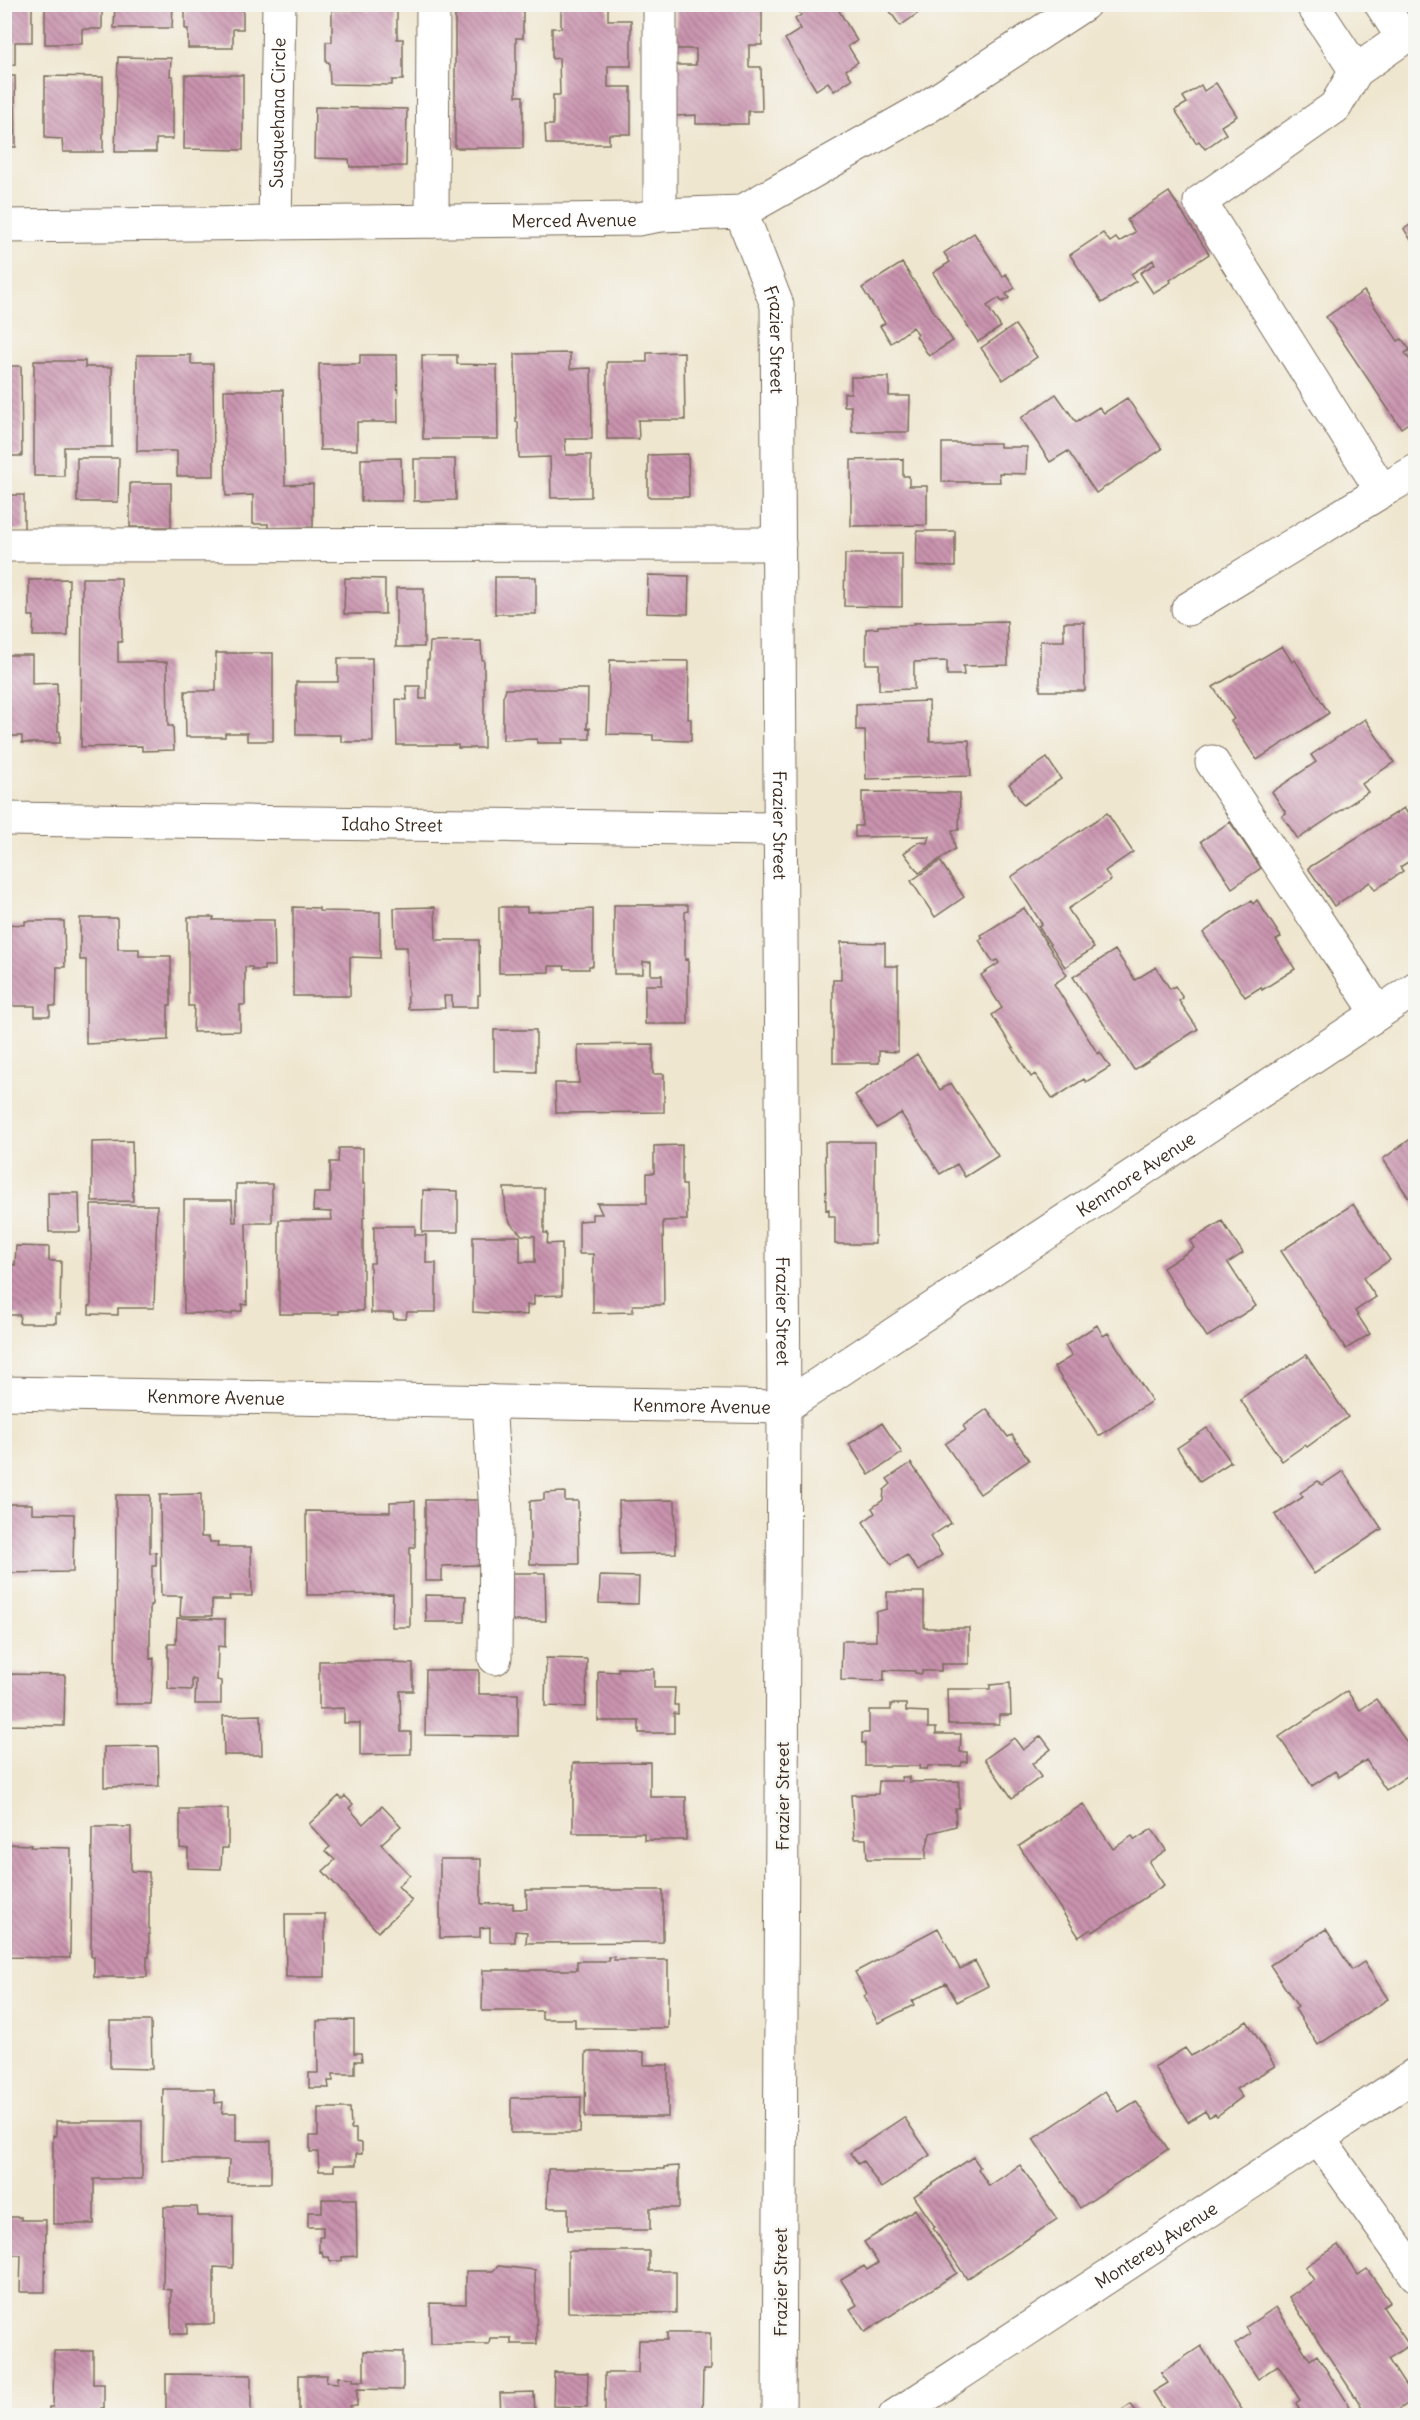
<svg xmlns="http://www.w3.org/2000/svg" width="1420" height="2420" viewBox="0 0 1420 2420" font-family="Delius,sans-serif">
	<defs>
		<pattern id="building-back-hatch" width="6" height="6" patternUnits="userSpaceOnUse" patternTransform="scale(1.5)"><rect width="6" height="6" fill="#c993ae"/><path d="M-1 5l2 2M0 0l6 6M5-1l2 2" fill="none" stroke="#a4788d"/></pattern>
	</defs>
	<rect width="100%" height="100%" fill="#f6f6f2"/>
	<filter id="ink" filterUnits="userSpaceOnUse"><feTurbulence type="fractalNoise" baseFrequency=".0167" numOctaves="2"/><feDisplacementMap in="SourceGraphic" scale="12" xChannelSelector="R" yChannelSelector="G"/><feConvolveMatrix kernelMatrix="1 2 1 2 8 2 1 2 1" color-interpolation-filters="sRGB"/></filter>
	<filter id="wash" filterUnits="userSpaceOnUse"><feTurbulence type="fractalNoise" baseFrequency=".008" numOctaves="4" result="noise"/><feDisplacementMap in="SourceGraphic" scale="24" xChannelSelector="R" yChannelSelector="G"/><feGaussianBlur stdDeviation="1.35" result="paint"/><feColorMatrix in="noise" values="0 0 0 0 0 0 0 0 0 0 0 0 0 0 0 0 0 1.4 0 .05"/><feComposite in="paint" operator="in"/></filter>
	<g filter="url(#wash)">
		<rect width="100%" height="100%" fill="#efe6cf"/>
		<g id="blocks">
			<path fill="url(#building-back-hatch)" d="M4,4H32V42H15V65H4Z
				M45,4H102V29H82V44H45Z
				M115,4H173L172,28H114Z
				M185,4H243V29H233V48H188V29H185Z
				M455,4H523V38H516V96H523V148H455Z
				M561,4H608V20H631V66H608V87H631V134H609V144H546L545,125H553V95H560L559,58L552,59V28H561Z
				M676,4H762V45H749V67H761L762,111H748V124H696V115L674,116L675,65H696V49H676Z
				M795,4H835L857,41L848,46L858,62L846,70L852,79L834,91L828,82L816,90L785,39L801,29L795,19L801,15Z
				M885,4H931L900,26Z
				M332,10H397V39H403V80H392V85L330,84L329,62H326V42H332Z
				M118,57L171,58L170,76H173V139H156V152H115Z
				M185,75H243V150L184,149Z
				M4,76H15L16,147H4Z
				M45,76L103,77V152H63L62,139L45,138Z
				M1216,83L1237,116L1221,126L1226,134L1205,149L1199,141L1196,143L1175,110L1187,103L1183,97L1201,85L1204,91Z
				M315,107L407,109L406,166L350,167L349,159L314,158Z
				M1169,192L1209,254L1170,280L1171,282L1153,293L1140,273L1155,264L1153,260L1131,274L1136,281L1102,303L1070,255L1103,233L1110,242L1116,238L1119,242L1135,232L1127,220Z
				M1416,221V248L1404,229Z
				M974,233L1003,277L1006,274L1015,288L1006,294L1009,298L1002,302L999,298L987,306L1001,327L978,342L933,273L950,262L944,253Z
				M902,263L953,341L929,356L916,336L918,334L913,327L891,343L880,326L885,323L862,288Z
				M1364,291L1398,341L1402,339L1410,350L1405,353L1416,369V418L1401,428L1326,317Z
				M1015,325L1037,357L1003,380L981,348Z
				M684,352L685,420H638L639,439H607V362H647V353Z
				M570,353V369L591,368L592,439H565L566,455H591V497L551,498L550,457L519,458L518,422H516L515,354Z
				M137,355H191V364H213L214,476H177V451H137Z
				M360,355H397L398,422H357V450H320L319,364H360Z
				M422,355H457V364L497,365L498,439H423Z
				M34,361H85V367H112V447H64V476H34Z
				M4,366H21L22,456H4Z
				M851,377H889V396H910L909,432H852L851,406H844V393H851Z
				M224,390H283L285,485L313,484V527L268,528V524H253V495L226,496Z
				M1056,394L1076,422L1099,407L1104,413L1127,398L1162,449L1096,493L1068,451L1050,462L1021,418Z
				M942,443H1000V447H1027L1026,474L999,473L1000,482H942Z
				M688,454L689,497H648V455Z
				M77,458H119L118,502H77Z
				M401,458L402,501H361V459Z
				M414,459H455L456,500L414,501Z
				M903,459V476H909V486H927V525L851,526V460Z
				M130,483H171V527H130Z
				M4,495H24V530H4Z
				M917,531H955V567L916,566Z
				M845,554H902V607L844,606Z
				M648,575L689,576L688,614L647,613Z
				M495,577H536V614H495Z
				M82,578H121L122,642H118V662H167L168,726H173L174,750L142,751V746L81,747Z
				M345,578L385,579V614H344Z
				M69,579L68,636H33L34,616H29V580Z
				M396,588H424V647H396Z
				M1007,621L1008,665L963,666L964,675H947V661L914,662V689L879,690V664H866V629L878,628V626L914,625L913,623Z
				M1064,622H1084L1085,691H1040V641H1064Z
				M481,641L482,660H484V748H458V745H397L396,699L407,700L406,686H420V699H427V660H429L430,642Z
				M1282,646L1292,662L1295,660L1329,713L1257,760L1231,721L1234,719L1213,687Z
				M216,653H273V741H247V733H225V737H186L185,691H216Z
				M4,655H32V684L57,683L58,731L60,732V743H22V736H4Z
				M338,658H372L373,742H341V735H296V682H338Z
				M610,660L689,661L688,719H691V741L653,740V735L607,734Z
				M506,689H588L587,729L590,728V739H562L563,743H537V739L503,740V697Z
				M929,701L930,741L969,740L971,776L866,779L865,730H856V704Z
				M1365,719L1394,762L1362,784L1368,792L1298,839L1282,816L1286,813L1272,792L1316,762L1311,755Z
				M1047,758L1061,779L1023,805L1009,784Z
				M862,792L960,793L959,830H952L955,849L919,873L904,853L919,842L927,843L929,836L855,837V826H862Z
				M1404,808L1416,826L1409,832L1416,842V857L1400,867L1403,871L1375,890L1370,882L1334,906L1308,868Z
				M1107,813L1133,852L1105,871L1111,880L1068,909L1094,948L1065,967L1038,926L1042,924L1011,877Z
				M1230,822L1261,868L1232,888L1201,841Z
				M940,861L964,897L935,917L911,881Z
				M1257,900L1281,937L1276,940L1295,969L1262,990L1261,987L1245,997L1203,933L1229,914L1251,901L1253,904Z
				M614,905H688V911L685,912V960L688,959V1024H645V985H662V975H651V962H643V974H614Z
				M293,907L319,908V911L380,912V958L350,957V996H293Z
				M435,907L436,940H479L480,995H478V1007H452V996H444L445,1008L408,1009L407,947H395L394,908Z
				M499,907H527V912L593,909V966H589V969H565L564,966H549V972L499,973Z
				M1024,908L1067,975L1054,984L1098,1054L1100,1052L1110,1067L1086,1082L1084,1079L1053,1099L1035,1074L1031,1077L992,1015L1002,1008L981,975L999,963L997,960L993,962L979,940L983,938L981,935Z
				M188,917H214L213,920H274L275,966H264V970H252V967H245V1005H240V1031L193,1032L194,1006H188Z
				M80,918H117L118,949H139V956H171V1005H168V1040L86,1044V960H80Z
				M25,921H64L65,967H57L56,1006H50V1016H35V1006H5V924L25,925Z
				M841,942L885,943V966H898V1052L879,1051V1063H833V980H841Z
				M1115,950L1135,980L1156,967L1170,989L1175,986L1183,998L1179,1001L1198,1029L1134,1070L1073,977Z
				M494,1030H536V1072L494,1071Z
				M653,1044V1074H664V1112L556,1113L555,1083H579L578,1045Z
				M917,1054L940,1090L951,1083L998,1156L965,1177L957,1164L940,1174L901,1113L877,1128L855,1095Z
				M1416,1135V1209L1383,1159Z
				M132,1141L133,1201L92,1202V1142Z
				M825,1142H875V1244H835V1216H829V1209L826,1210Z
				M682,1145V1185H686L687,1220L663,1221L664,1305H633V1312L593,1313V1254H579V1221L592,1220V1214H602L597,1203H647V1173H654V1146Z
				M339,1148H363V1184H365V1217L363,1218V1311H339V1314H279V1220H332L331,1212L313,1211L314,1193H330V1162H338Z
				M236,1184H272V1223H246L247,1305L242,1304V1311L232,1312V1314L184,1313V1200H232L233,1222H236Z
				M504,1188H544V1233H548L547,1244L562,1243V1295L534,1296V1305H527V1315L473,1312V1236H520V1262H535V1236L522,1235L511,1224L506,1212Z
				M423,1190L458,1191V1232H422Z
				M48,1193H79L80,1232H49Z
				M1353,1204L1390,1260L1363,1278L1376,1297L1355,1311L1370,1334L1346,1349L1281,1251Z
				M91,1205H157L154,1308H118V1315L89,1314V1306H91Z
				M1222,1221L1243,1253L1228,1263L1256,1306L1207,1337L1163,1268L1194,1248L1190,1241Z
				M374,1226H415V1235H426V1263H436V1312H407L406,1319H394L393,1313H371L370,1263H374Z
				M16,1246L49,1247V1261H61L60,1314H56V1323H19L20,1315H4V1265H15Z
				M1097,1325L1103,1336L1108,1333L1152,1401L1099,1436L1054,1367L1072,1356L1065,1346Z
				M1306,1355L1348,1417L1307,1447L1305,1445L1282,1461L1240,1399Z
				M987,1409L1008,1437L1012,1435L1029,1460L980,1494L945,1444L966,1430L963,1426Z
				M882,1423L902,1453L869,1475L849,1444Z
				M1207,1428L1231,1462L1200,1482L1177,1448Z
				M911,1463L951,1523L930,1537L942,1555L918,1571L907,1555L891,1565L863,1522L875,1513L872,1508L883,1500L884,1490L891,1484L887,1479Z
				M1343,1471L1382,1529L1314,1574L1275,1515L1303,1497L1300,1493L1318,1481L1322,1485Z
				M565,1492V1501H578L579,1564H530V1501L544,1500V1493Z
				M201,1494V1537H209L210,1542H218L217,1547H251L252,1596H229L230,1600H212V1616H180L181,1596H161L160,1495Z
				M116,1495H150V1553L156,1552V1566H152V1605H150V1659L154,1658L151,1704H115Z
				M425,1500H479V1565L442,1566V1581H425Z
				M675,1500L676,1553L620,1554L619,1501Z
				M415,1501V1548H410V1627H392L393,1594L307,1595L306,1511L390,1512V1502Z
				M6,1504H32V1513L74,1514L73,1572L6,1573Z
				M506,1573H545L546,1621H507Z
				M600,1576L639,1577L638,1604L599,1603Z
				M887,1592H924V1628H969V1664H941V1671H922V1674L915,1673V1671L884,1670V1681L841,1680L842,1641H876V1612L887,1609Z
				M425,1595L466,1596L465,1622H426Z
				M177,1618L225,1619V1647L218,1646L217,1680L221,1681V1704H195L196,1680L192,1679V1690L168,1689V1644H176Z
				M546,1658L587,1659L586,1707L545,1706Z
				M319,1661H394V1663L413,1664V1691H400L401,1732H411V1754L360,1755V1723H344V1708L319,1709Z
				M618,1668L654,1669V1688H675L674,1705H678V1714L674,1713V1733H639V1721H598V1671L619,1672Z
				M426,1670H479V1694H518V1736L425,1735Z
				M4,1674L65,1675L64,1726L4,1725Z
				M1010,1683L1011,1715H999V1724H948L947,1689H990V1685Z
				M1347,1691L1360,1710L1376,1699L1416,1755V1770L1386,1790L1366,1760L1339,1777L1335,1771L1312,1786L1279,1737Z
				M891,1704H906V1711L928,1712V1728H936V1734H961L960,1752H967V1762H962L961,1766H928L927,1769H919L920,1766H865V1743H862V1733H869V1710H891Z
				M261,1715L262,1755H224L223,1716Z
				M1041,1736L1051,1749L1032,1764L1041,1777L1012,1798L985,1759L1014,1738L1023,1750Z
				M158,1746L159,1786L104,1787V1747Z
				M650,1762V1797H686V1840H644V1833H573V1763Z
				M901,1777H909V1782L959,1781V1808H955L956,1826L930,1833L926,1850V1859H867L866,1839H854L851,1795L878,1794L879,1781H902Z
				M339,1796L342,1799L345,1796L353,1804L349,1808L363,1824L382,1806L401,1826L381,1844L410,1875L398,1886L412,1901L378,1932L323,1871L335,1860L325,1851L330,1847L309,1824Z
				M1083,1804L1113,1849L1132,1836L1135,1840L1152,1829L1166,1850L1149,1862L1164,1885L1093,1932L1091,1929L1079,1937L1019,1846Z
				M180,1809H228V1848H222L221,1869L188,1868V1849L180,1848Z
				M92,1827H131V1871L149,1872V1957H147V1977H94V1957H91Z
				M4,1844L31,1845L30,1847L71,1848L70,1958L4,1957Z
				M440,1859H481V1904L513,1903V1909H527L526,1890H663V1942L526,1943L527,1932L515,1931V1942H490V1927L480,1928V1937L440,1938Z
				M285,1914H325V1977H286Z
				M938,1928L960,1969L975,1961L988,1986L957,2002L946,1983L912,2001L914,2005L878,2023L864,1996L867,1994L855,1972Z
				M1326,1929L1352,1970L1364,1962L1388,1999L1318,2045L1295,2009L1298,2007L1270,1965Z
				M608,1957H614V1960H668V2028H575V2019H542V2011H482L483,1970H577V1961H609Z
				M354,2020V2053H361L362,2061H355V2074H333V2081H328L329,2088H309V2073H318L317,2021Z
				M110,2021H151L152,2069L110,2068Z
				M1247,2021L1275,2066L1236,2089L1242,2097L1217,2116L1215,2114L1209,2117L1205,2111L1188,2122L1154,2067L1185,2048L1191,2056Z
				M586,2052H644V2065H668V2117H585Z
				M163,2089H214L215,2103L223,2102L222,2113H236V2141H271V2183H228L229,2160H162Z
				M1105,2091L1119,2112L1136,2101L1168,2149L1080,2208L1033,2139Z
				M581,2097L580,2133H511V2098Z
				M318,2108H350L351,2129H356V2142L362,2143V2154H356V2165H334V2171H319L318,2152H310V2136H318Z
				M904,2117L930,2155L881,2188L863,2161L858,2164L850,2153Z
				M56,2121H142V2179H94V2224H53V2135L56,2136Z
				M973,2157L980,2167L978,2169L989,2186L1020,2165L1057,2219L967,2279L933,2228L935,2227L914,2196Z
				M679,2166V2208H650V2230H568V2208H547L548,2169H664V2167Z
				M322,2199H356L357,2256L342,2257V2261H330L329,2257H323L322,2251L319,2252V2237H323V2227H308V2212H322Z
				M164,2207H197L198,2216H233V2268L214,2267V2324H187V2334H171V2290L163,2289Z
				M915,2209L957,2273L865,2332L850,2309L857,2305L841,2280L864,2266L867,2270L878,2263L864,2242Z
				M4,2217H21V2220H46L45,2292H20L21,2255H4Z
				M1338,2245L1358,2275L1367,2269L1390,2302L1383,2307L1409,2345L1388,2359L1414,2399L1390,2416H1368L1289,2297L1314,2280L1305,2267Z
				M568,2251H649V2271H676V2313L568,2312Z
				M498,2266L535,2270L537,2344H511V2338H490L489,2344H431L430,2303L466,2304V2271H493Z
				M1276,2307L1310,2360L1317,2355L1356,2416H1289L1299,2409L1296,2403L1300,2400L1278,2365L1258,2379L1235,2344L1250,2334L1246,2327Z
				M667,2333H710V2370H703L702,2416H605V2373H638L639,2340H667Z
				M1201,2346L1246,2416H1206L1203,2411L1196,2416H1168L1153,2392L1168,2383L1161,2373Z
				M54,2351H93V2384H104V2408H101V2416H49V2407H53Z
				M364,2351L403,2352V2390L357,2389V2406H350V2416H299V2375H327L326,2382L338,2383V2377L353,2378V2381H364Z
				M554,2372L588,2373L587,2407L553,2406Z
				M166,2374L251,2375V2416H166Z
				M534,2392L535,2416H501L500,2393Z
				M1131,2404L1139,2416H1113Z"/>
		</g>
	</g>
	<g filter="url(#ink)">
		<use href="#blocks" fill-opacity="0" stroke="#7a6c5c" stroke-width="1.5"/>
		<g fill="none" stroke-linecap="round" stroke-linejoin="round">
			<defs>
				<g id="minor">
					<path d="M1312,4L1356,71"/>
					<path d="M1381,4L1403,38"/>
					<path d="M1416,33L1403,38L1356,71L1335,107L1200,202L1382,491L1416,471"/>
					<path id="s1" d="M741,212L777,305L784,1407L779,2416"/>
					<path d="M660,215V4"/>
					<path d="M432,221L433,4"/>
					<path id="s2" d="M275,223L279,4"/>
					<path d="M4,545L779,544"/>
					<path d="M1188,609L1382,491"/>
					<path d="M1212,762L1378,1013"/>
					<path id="s3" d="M4,819L780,829"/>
					<path id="s4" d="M4,1393L784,1407L1416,988"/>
					<path d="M489,1401L496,1514L495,1658"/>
					<path d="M1318,2138L1416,2275"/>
					<path id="s5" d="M895,2416L1416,2074"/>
				</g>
				<g id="major">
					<path id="s6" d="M4,226L638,219L660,215L741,212L927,107L1084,4"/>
				</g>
			</defs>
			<use href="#minor" stroke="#7a6c5c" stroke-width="35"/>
			<use href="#major" stroke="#7a6c5c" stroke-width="35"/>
			<use href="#minor" stroke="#fff" stroke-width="33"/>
			<use href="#major" stroke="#fff" stroke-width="33"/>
		</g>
	</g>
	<g text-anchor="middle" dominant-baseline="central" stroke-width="5" stroke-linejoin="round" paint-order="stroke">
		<g font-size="18" fill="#3b2a1e" stroke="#f6f6f2">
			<text stroke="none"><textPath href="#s2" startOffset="110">Susquehana Circle</textPath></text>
			<text stroke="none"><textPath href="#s6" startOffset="570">Merced Avenue</textPath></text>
			<text stroke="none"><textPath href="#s1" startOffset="134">Frazier Street</textPath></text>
			<text stroke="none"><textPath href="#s3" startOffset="388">Idaho Street</textPath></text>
			<text stroke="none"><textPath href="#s1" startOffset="620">Frazier Street</textPath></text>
			<text stroke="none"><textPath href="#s4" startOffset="1202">Kenmore Avenue</textPath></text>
			<text stroke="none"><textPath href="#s1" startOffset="1106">Frazier Street</textPath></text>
			<text stroke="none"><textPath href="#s4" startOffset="212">Kenmore Avenue</textPath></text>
			<text stroke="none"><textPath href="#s4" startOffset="698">Kenmore Avenue</textPath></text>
			<text transform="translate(782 1796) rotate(-90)">Frazier Street</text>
			<text stroke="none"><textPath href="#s5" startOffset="312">Monterey Avenue</textPath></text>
			<text transform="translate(780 2282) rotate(-90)">Frazier Street</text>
		</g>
	</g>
	<rect width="1420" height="2420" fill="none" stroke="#f6f6f2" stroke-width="24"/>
</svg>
